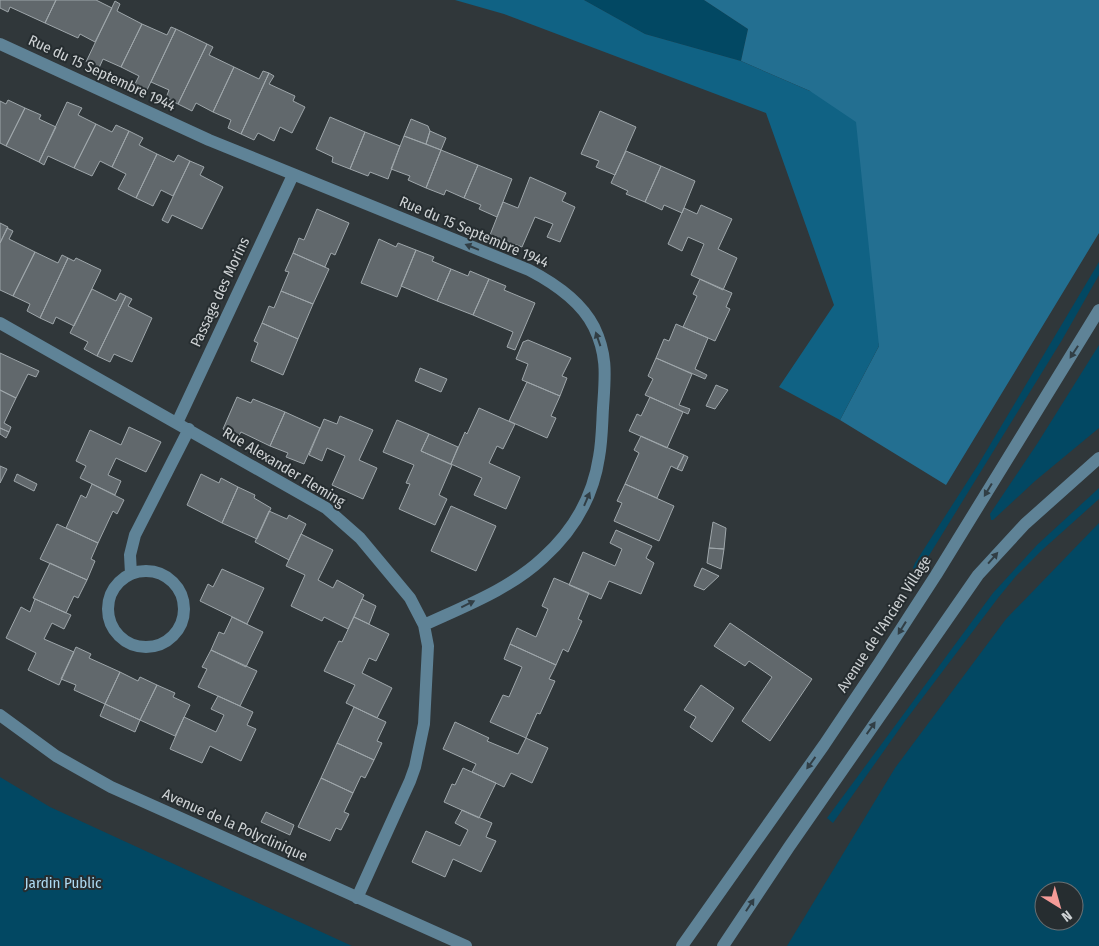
<svg xmlns="http://www.w3.org/2000/svg" width="1099" height="946" viewBox="0 0 1099 946" font-family="'Fira Sans Condensed',sans-serif">
	<rect width="100%" height="100%" fill="#30373a"/>
	<path fill="#024863" fill-rule="evenodd" d="M584,0H704L748,29L741,61L645,34Z
		M1099,262V275L1062,340L917,575L913,568L915,563L978,465Z
		M1099,345V428L1035,481L993,520H991L990,514L1037,444Z
		M1099,488V499L1041,551L1016,576L998,598L905,721L833,823L827,818L993,593L1037,545Z
		M1099,523V946H787L895,768L1006,619ZM1044,891H1074V921H1044Z
		M0,777L50,807L352,946H0Z"/>
	<path fill="#236f91" d="M704,0H1099V233L946,485L840,420L879,346L810,91L741,61L748,29Z"/>
	<path fill="#106284" d="M455,0H584L645,34L741,61L810,91L856,122L879,346L840,420L779,387L834,305L766,113L504,14Z"/>
	<path fill="#61686c" stroke="#9ea6aa" d="M0,0H56L45,23L10,7L8,12L0,8Z
		M56,0H96L112,8L95,42L80,34L78,38L45,23Z
		M115,1L120,4L117,11L142,24L121,67L103,59L99,68L86,62Z
		M142,24L167,35L171,27L176,29L147,90L135,84L139,76L121,67Z
		M176,29L207,44L178,104L166,98L169,90L151,82Z
		M207,44L213,47L209,55L234,67L213,112L196,103L192,111L178,104Z
		M234,67L259,79L263,71L269,73L241,134L228,128L231,120L213,112Z
		M269,73L274,76L269,84L295,96L293,101L305,107L292,133L280,127L274,141L258,133L254,140L241,134Z
		M8,100L25,108L6,146L0,143V101L6,104Z
		M67,102L82,108L78,115L96,124L74,168L48,156L44,165L39,162Z
		M25,108L41,115L39,119L56,127L39,162L6,146Z
		M600,111L636,127L615,175L596,167L599,161L581,154Z
		M330,117L365,132L350,169L332,162L333,157L316,149Z
		M411,119L428,126L430,131L426,144L404,136Z
		M96,124L112,132L116,125L129,131L112,167L100,161L92,176L74,168Z
		M129,131L143,138L139,145L157,154L136,198L118,189L126,174L112,167Z
		M430,131L446,138L441,150L426,144Z
		M365,132L400,146L388,179L370,172L368,176L350,169Z
		M404,136L441,150L426,188L408,180L410,176L391,169Z
		M441,150L478,165L464,198L446,190L444,195L426,188Z
		M626,151L661,166L645,202L626,194L628,191L611,183Z
		M157,154L174,162L178,155L190,161L173,196L161,190L153,206L136,198Z
		M190,161L204,167L200,175L223,187L202,229L172,215L168,223L162,220Z
		M478,165L512,179L497,217L479,209L481,205L464,198Z
		M661,166L695,181L682,213L664,205L662,210L645,202Z
		M530,177L566,193L562,201L575,207L560,242L547,237L553,224L535,217L522,247L490,235L503,202L518,208Z
		M701,205L732,219L718,249L737,258L723,290L691,275L704,244L688,237L682,251L668,244L684,208L697,214Z
		M317,209L349,223L335,255L331,253L325,267L293,253L299,238L304,240Z
		M0,223L8,227L0,243Z
		M7,228L13,231L9,239L35,252L13,296L0,290V243Z
		M379,239L396,247L398,243L416,250L397,297L361,283Z
		M416,250L434,257L432,261L451,269L437,301L401,286Z
		M35,252L58,263L62,255L68,258L40,318L27,311L30,304L13,296Z
		M293,253L329,269L313,304L281,291L289,272L285,271Z
		M68,258L74,261L76,258L101,270L74,326L56,317L53,324L40,318Z
		M451,269L468,276L470,271L489,279L473,315L437,301Z
		M489,279L506,286L504,290L535,303L515,350L507,347L513,332L473,315Z
		M700,279L732,293L726,307L730,309L715,341L683,327L697,296L693,294Z
		M92,289L116,301L120,293L126,296L97,356L84,349L88,342L70,333Z
		M281,291L313,304L298,339L262,323L269,306L274,308Z
		M126,296L132,299L128,306L152,318L132,362L114,354L110,362L97,356Z
		M262,323L298,339L283,375L251,361L258,343L254,341Z
		M676,324L708,338L695,369L707,375L705,379L656,358L664,339L669,341Z
		M528,340L571,358L562,376L567,378L560,396L522,380L528,364L516,359L523,342Z
		M0,353L39,371L36,377L28,374L16,398L0,390Z
		M656,358L692,374L679,405L690,409L688,414L645,395L653,379L648,376Z
		M420,368L447,379L441,392L415,381Z
		M527,382L560,396L551,416L556,418L547,438L509,421Z
		M716,385L728,390L715,409L706,406Z
		M0,390L16,398L4,423L11,427L9,432L0,428Z
		M237,397L251,403L253,399L285,412L270,446L241,432L238,437L223,429Z
		M650,397L683,412L667,448L629,431L637,414L641,416Z
		M479,408L515,424L503,449L497,446L489,463L520,477L506,509L474,495L482,478L451,464L465,432L467,434Z
		M285,412L320,428L304,464L286,457L288,453L270,446Z
		M340,416L373,430L359,460L377,468L363,499L332,485L345,456L327,448L322,461L309,455L324,419L337,424Z
		M397,420L429,434L421,451L452,465L439,495L447,499L435,525L399,509L410,484L406,483L414,465L383,452Z
		M129,427L161,442L146,472L116,458L108,475L121,481L115,495L80,478L86,466L76,461L90,430L121,445Z
		M0,428L9,432L6,438L0,434Z
		M429,434L458,447L451,464L421,451Z
		M641,436L684,455L677,469L671,466L657,498L625,484L639,453L634,450Z
		M684,455L688,457L682,471L677,469Z
		M0,466L7,469L0,483Z
		M17,474L37,484L34,491L14,481Z
		M201,474L219,483L221,478L238,487L222,523L187,505Z
		M92,484L124,500L117,514L113,511L98,543L66,528L81,495L86,498Z
		M625,484L674,506L659,541L614,521L622,503L617,501Z
		M238,487L255,495L254,498L271,508L257,539L222,523Z
		M451,506L496,526L476,571L431,551Z
		M269,511L287,519L289,515L306,524L289,560L255,542Z
		M713,522L726,528L724,549L709,548Z
		M57,524L98,543L91,559L95,561L87,580L40,559Z
		M616,530L652,546L646,558L654,563L641,594L609,581L601,599L569,585L583,552L615,566L622,549L610,543Z
		M301,534L333,550L318,580L333,588L337,580L364,595L348,629L324,617L322,621L291,606L305,575L286,566Z
		M709,548L724,549L721,569L707,563Z
		M50,563L87,580L78,598L74,596L66,613L33,598Z
		M702,568L719,576L704,590L694,586Z
		M222,569L264,588L247,624L200,601L208,584L213,587Z
		M554,578L589,593L578,619L582,621L568,652L563,649L556,665L510,644L517,628L536,637L548,609L542,606Z
		M35,599L71,615L64,629L52,623L44,639L74,652L59,685L28,670L36,653L6,638L21,607L30,612Z
		M362,599L376,606L369,624L354,617Z
		M232,617L263,632L246,667L211,650L219,632L224,634Z
		M354,617L389,634L376,661L369,658L362,673L392,688L377,718L346,703L355,685L324,671L339,641L342,642Z
		M730,623L812,679L770,741L742,721L772,677L749,661L745,666L714,646Z
		M510,644L556,665L549,679L555,681L540,714L537,713L526,738L490,722L503,695L509,697L522,667L504,659Z
		M76,647L91,654L89,658L120,672L105,704L74,690L76,685L61,679Z
		M211,650L257,671L240,706L198,687L207,669L202,667Z
		M120,672L138,681L140,677L157,685L140,720L105,704Z
		M157,685L175,693L173,697L190,705L175,736L140,720Z
		M701,685L734,708L712,742L690,727L696,717L684,710Z
		M218,696L253,712L247,725L256,729L241,761L210,746L202,763L170,749L184,717L216,732L224,715L211,709Z
		M105,704L140,720L135,732L100,716Z
		M354,707L386,722L377,741L382,743L374,760L337,743Z
		M455,722L489,738L487,741L518,754L526,738L548,748L532,783L511,773L504,787L472,772L476,764L443,749Z
		M337,743L374,760L365,778L361,776L353,793L321,778Z
		M463,768L496,783L479,818L444,802L452,784L455,785Z
		M321,778L353,793L344,812L349,814L341,830L336,828L330,841L298,827Z
		M462,810L492,823L486,837L496,841L481,872L453,859L445,877L412,862L426,831L460,846L468,830L455,823Z
		M266,812L294,825L290,835L261,822Z"/>
	<g fill="none" stroke-linecap="round" stroke-linejoin="round">
		<path stroke="#5f8397" stroke-width="12" d="M0,44L209,140L529,270C554,283 581,301 594,327C608,356 605,377 603,408C602,425 602,441 599,457C593,497 573,531 543,558C510,589 465,606 424,625
			M0,323L326,508L360,538L410,598L424,625L428,646L424,724L415,767L410,781L357,898
			M177,423L293,175
			M108 609a38 38 0 1 1 76 0a38 38 0 1 1-76 0Z
			M131,574L130,555L135,535L189,429
			M0,715L56,756L111,787L466,946
			M682,946L824,745L879,663L936,575L1099,310
			M723,946L789,847L978,575L1025,524L1099,458"/>
	</g>
	<defs><path id="oneway-solid" d="M-6-.8H1V-3.2L6.5 0L1 3.2V.8H-6Z" transform="scale(1.25)"/></defs>
	<g fill="#313e45">
		<use href="#oneway-solid" transform="translate(472 247) rotate(-158)"/>
		<use href="#oneway-solid" transform="translate(598 339) rotate(-109)"/>
		<use href="#oneway-solid" transform="translate(1074 352) rotate(123)"/>
		<use href="#oneway-solid" transform="translate(988 490) rotate(121)"/>
		<use href="#oneway-solid" transform="translate(587 499) rotate(-67)"/>
		<use href="#oneway-solid" transform="translate(993 558) rotate(-49)"/>
		<use href="#oneway-solid" transform="translate(468 604) rotate(-26)"/>
		<use href="#oneway-solid" transform="translate(902 628) rotate(122)"/>
		<use href="#oneway-solid" transform="translate(871 728) rotate(-55)"/>
		<use href="#oneway-solid" transform="translate(811 763) rotate(126)"/>
		<use href="#oneway-solid" transform="translate(750 905) rotate(-57)"/>
	</g>
	<g text-anchor="middle" dominant-baseline="central" stroke-width="4" stroke-linejoin="round" paint-order="stroke">
		<g font-size="15" fill="#ced2d4" stroke="#262d30">
			<text transform="translate(102 73) rotate(25)">Rue du 15 Septembre 1944</text>
			<text transform="translate(474 232) rotate(23)">Rue du 15 Septembre 1944</text>
			<text transform="translate(220 292) rotate(-65)">Passage des Morins</text>
			<text transform="translate(284 467) rotate(31)">Rue Alexander Fleming</text>
			<text transform="translate(884 624) rotate(-57)">Avenue de l'Ancien Village</text>
			<text transform="translate(235 825) rotate(24)">Avenue de la Polyclinique</text>
		</g>
		<g font-size="15" fill="#add9f1" stroke="#262d30">
			<text x="63" y="883">Jardin Public</text>
		</g>
	</g>
	<g transform="translate(1059 906) rotate(143)"><circle r="24" fill="#262d30" stroke="#696f72"/>
	<path d="M0-4L9 19L0 12L-9 19Z" fill="#f59b98"/>
	<text y="-8" font-size="14" font-weight="bold" text-anchor="middle" fill="#ced2d4">N</text>
	</g>
</svg>
